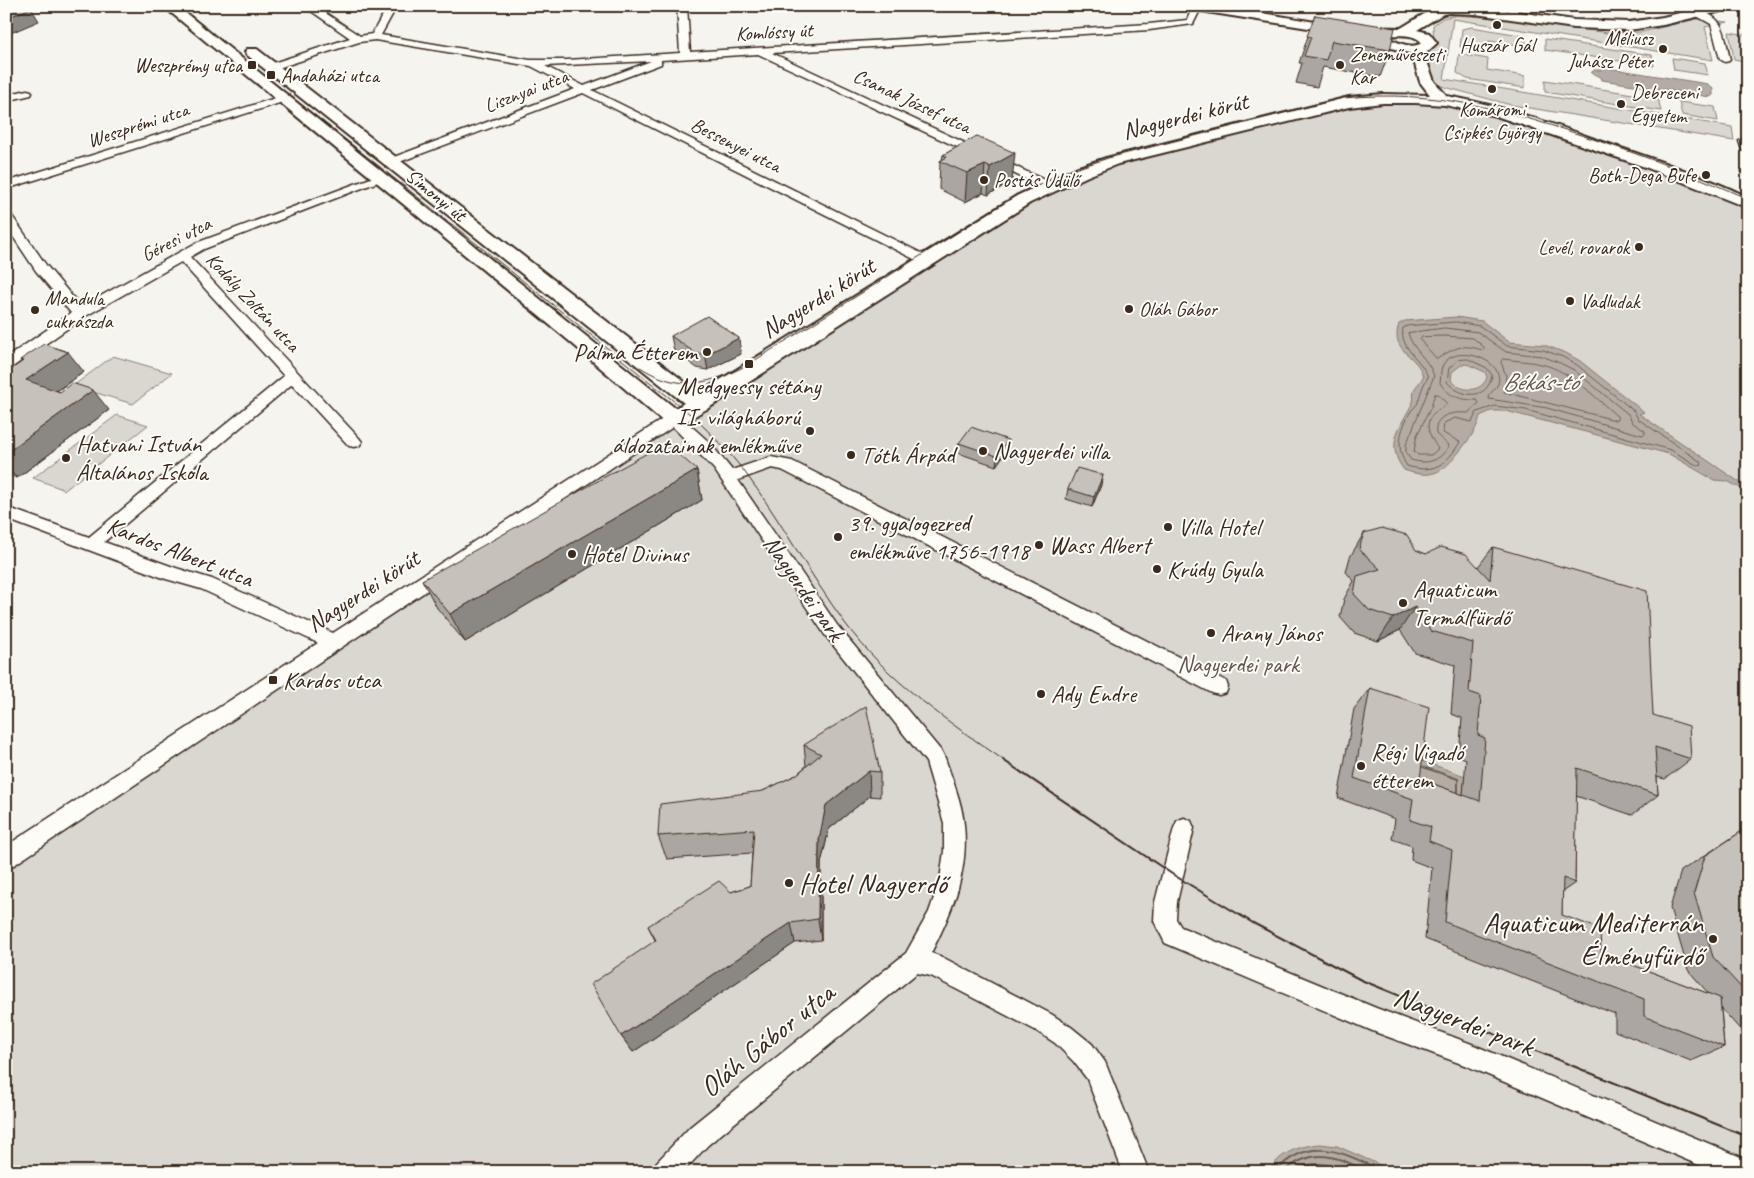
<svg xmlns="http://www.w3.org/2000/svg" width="1754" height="1178" viewBox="0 0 1754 1178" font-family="Caveat,sans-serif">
	<rect width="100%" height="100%" fill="#f5f4ee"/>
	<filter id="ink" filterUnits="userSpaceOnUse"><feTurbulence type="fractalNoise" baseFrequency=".02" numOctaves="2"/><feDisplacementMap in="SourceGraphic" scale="10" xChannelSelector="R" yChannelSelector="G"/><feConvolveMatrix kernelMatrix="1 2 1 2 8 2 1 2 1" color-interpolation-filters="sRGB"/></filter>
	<g filter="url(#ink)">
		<path fill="#dad6d0" stroke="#8a8077" d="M1457,15L1509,19L1608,33L1642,32L1696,19L1728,22L1705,27L1713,60L1453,19L1444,79L1732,127L1734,141L1511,105L1430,83L1422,53L1434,46L1433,25L1443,18Z
			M1472,27L1526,36V46L1489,41L1488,51L1460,47L1462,29Z
			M1729,32L1748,35V62L1734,59Z
			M1545,39L1652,55L1654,66L1545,50Z
			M1459,54L1488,59L1487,70L1525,76V88L1467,79L1457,73Z
			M1672,58L1705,63L1708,75L1674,70Z
			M1545,80L1658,98L1661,111L1545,92Z
			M1369,102H1462L1748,203V1172H6V858L1024,199L1112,166L1348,105Z
			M1679,102L1715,107L1718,121L1682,115Z
			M113,356L172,373L133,404L73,386Z
			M117,415L148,425L65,490L33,478Z"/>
		<path fill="#b4aca4" stroke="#84786e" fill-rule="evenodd" d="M1601,67L1708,84L1713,89V95L1710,97L1602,80L1601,77L1591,73L1594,70H1601Z
			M1456,317L1482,321L1509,342L1544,345L1566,353L1580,361L1644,412L1639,414L1748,488V492L1727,481L1714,480L1669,454L1506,411H1491L1480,416C1477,429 1471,437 1463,447C1445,470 1435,481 1404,470C1384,444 1401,426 1413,402C1414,398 1413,394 1414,390C1416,386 1421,381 1423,377C1419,355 1389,352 1399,324L1405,321ZM1467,364L1485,372L1487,377C1482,393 1461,393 1451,380L1452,372L1461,365Z
			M1408,756L1465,776L1461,812L1403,791Z
			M1320,1144L1337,1146L1396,1172H1269C1279,1152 1300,1146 1320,1144Z"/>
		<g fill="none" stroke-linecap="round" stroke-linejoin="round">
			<path stroke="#6b5e54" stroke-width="1" d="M1456,322L1480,326L1507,346L1543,350L1563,357L1577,365L1634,411L1638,419L1701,462L1702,465L1698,466L1671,450L1526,410L1495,406L1477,412L1472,422L1455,418L1444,423L1443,433L1460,442C1446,465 1434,474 1407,466C1395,448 1400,430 1411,411C1413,408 1417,406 1418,402C1422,390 1421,389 1428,377C1422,359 1399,349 1403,328L1407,326Z
				M1445,328L1478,332L1506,352L1542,356L1560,363L1574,370L1628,414L1633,423L1645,431V434L1642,435L1547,408L1489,399L1488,396C1491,393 1496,388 1498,384C1506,358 1451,342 1442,367C1440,372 1441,378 1440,383C1449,397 1461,400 1477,400L1479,403L1468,413C1452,412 1434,414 1436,434L1449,446C1440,461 1428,465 1411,460L1406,453V445L1434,376C1429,359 1412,350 1408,333Z
				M1445,336L1473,338L1485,348L1482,350C1461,343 1455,348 1437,359L1420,340L1422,337Z
				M1468,359L1487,368L1492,375C1488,401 1461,398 1447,382L1449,368L1458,360Z
				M1503,359C1516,361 1529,361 1541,364C1572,371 1594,397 1617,416L1618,419L1615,420L1504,392L1506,376L1501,362Z
				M1435,394H1438L1447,404C1443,408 1438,409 1434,413C1422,425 1431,437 1438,449L1431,455H1418L1414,451L1417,435L1431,407Z"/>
			<path stroke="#6b5e54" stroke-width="2" d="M1423,767L1458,779V792
				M1275,1172C1310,1133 1344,1153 1384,1172
				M1283,1172C1314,1146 1336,1156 1369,1172
				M1293,1172C1312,1159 1331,1164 1351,1172"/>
			<defs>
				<path id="street" d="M304,6H315L360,36L372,34L388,6H397L381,35L530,60H567L680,53L677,6H687L690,52L1149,24L1187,20L1193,6H1202L1193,24L1149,30L772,53L1053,184L1055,186L1049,190L758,54L661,60V64L592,90L931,258L932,261L926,265L583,93L394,164H386L384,162L386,160L575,89L531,66L375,40L359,42L275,69H267V65L350,38ZM651,61L584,86L545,66Z
					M1512,6H1521L1513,17H1507L1505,15Z
					M1698,10C1726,18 1724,34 1730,59L1729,61L1725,62L1720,59L1711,24L1695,15L1693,13Z
					M27,90L31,91L32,93L31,95L6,101V95Z
					M282,96L286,97L287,99L286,101L6,189V182Z
					M1745,138H1748V153L1742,150L1739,141Z
					M379,175L383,176L385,178L383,180L204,249L190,257L359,438L362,442L359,446L354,447L349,446L292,384L104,542L176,568L212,579L333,633L669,415H679L709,442L732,470L771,457L792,461L1226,681L1228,687L1226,693L1219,695L1212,693L782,470L772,468L738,480L837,625L942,752L945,758C952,779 962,802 964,825C969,872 952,912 931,953L942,957L1051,1014L1071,1027L1092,1044L1105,1062L1149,1172H1123L1087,1079L1074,1062L1055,1043L1035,1030L931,976L917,973L708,1145L683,1172H652L656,1163L690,1127L906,953L929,912L940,880L944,851V823L926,762L825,635L714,469L673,427L14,865L6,868V846L318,643L201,589L166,579L6,519V507L89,537L284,376L181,262L84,317L11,368L6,369V358L71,313L36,271L6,226V212L10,213L46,265L81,307L196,243Z
					M1184,818L1191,821L1194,828L1177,902L1176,919L1181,927L1376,1008L1469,1043L1748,1160V1172H1715L1467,1066L1375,1032L1165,943L1154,921L1155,902L1174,828L1177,821Z"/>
				<path id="secondary" d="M163,6H177L675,408L684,403L247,55L245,52L247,49H257L699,393L1018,195L1076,168L1106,158L1349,97L1383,94L1430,95L1420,82L1412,54L1340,33L1194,10L1188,6H1221L1356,29L1361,27L1401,28L1434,8L1443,6H1477L1574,20L1629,22L1663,17L1708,6H1731L1730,9L1663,25L1629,30L1574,28L1475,14L1449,13L1443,14L1417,30L1429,33L1437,43L1427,52L1425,56L1434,81L1447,96C1499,105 1548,122 1597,140C1648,157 1699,174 1748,197V208L1645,167L1496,116L1445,105L1415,103H1383L1349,107L1118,164L1088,176L1030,203L707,409C693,415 683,429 666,424L568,340ZM1381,36C1394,36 1414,32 1422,43C1409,51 1394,39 1381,36Z"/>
			</defs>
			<use href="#street" stroke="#3b2a1e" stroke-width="3"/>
			<use href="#secondary" stroke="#3b2a1e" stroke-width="4"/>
			<use href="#street" fill="#fdfcf7" fill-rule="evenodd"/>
			<use href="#secondary" fill="#fdfcf7" fill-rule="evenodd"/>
			<path stroke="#3b2a1e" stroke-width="1" d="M178,6L695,418C712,435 729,452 744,471C780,519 809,574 845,623C887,680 947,721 1005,761
				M640,367C679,392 710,385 749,364L1017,195L1075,169L1108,158L1343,98C1439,89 1509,111 1599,141C1650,158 1699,177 1748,199"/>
			<path stroke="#3b2a1e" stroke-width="2" d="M1003,760L1172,874L1253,923L1361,980L1748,1137"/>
		</g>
		<path fill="#aba6a1" stroke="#3b2a1e" d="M1315,15L1390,50L1380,77L1323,67L1317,87L1296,83L1302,63H1299Z
			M977,136L1012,181L988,195L983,193L965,202L939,189L940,161L942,160L943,155Z
			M671,336L741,354L708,370L697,368L674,351Z
			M20,360L84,372L57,391L109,410L17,478L6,474V373L22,363Z
			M959,443L1007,450L996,466L958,453Z
			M697,470L702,500L465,642L437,608L422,580Z
			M1101,485L1092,507L1066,499L1068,489Z
			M1364,533L1426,554L1478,567L1493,547L1653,715L1691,759L1665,779L1657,777L1658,795L1632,815L1576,796L1575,883L1562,892V915L1601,953L1709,994L1688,970L1670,908L1681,871L1742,831L1748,832V1037L1745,1035L1721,1008L1724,1047L1691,1061L1615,1031V1014L1425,939L1432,868L1411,860L1412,846L1392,839L1395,819L1338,798L1354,709L1370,688L1420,779L1463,795L1466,759L1459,756L1462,718L1451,714L1455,665L1415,653L1400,630L1378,641L1354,633L1340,617L1344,599L1354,581L1346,572L1350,557Z
			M804,745L880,772V797L870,796L829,829L821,863V940L795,943L633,1052L621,1036L655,940L648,926L731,892L750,886L752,853L667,859L658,836L763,791L796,775L806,766Z"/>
		<path fill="#8b8783" stroke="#3b2a1e" d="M31,8L39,21L6,35V18Z
			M1015,153L1012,181L988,195L990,167Z
			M985,165L983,193L965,202L967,173Z
			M739,338L741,354L708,370L705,355Z
			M68,352L84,372L43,400L26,380Z
			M93,390L109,410L17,478L6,467V453Z
			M1008,440L1007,450L996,466L997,456Z
			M697,470L702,500L465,642L450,614Z
			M1103,475L1101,485L1092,507L1094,497Z
			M1415,607L1400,630L1378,641L1393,618Z
			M869,771L870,796L829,829L821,863V940L818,919L819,840L826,805Z
			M791,923L795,943L633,1052L621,1036Z"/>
		<path fill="#c7c1bb" stroke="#3b2a1e" d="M6,6H29L31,8L6,18Z
			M1315,15L1395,28L1390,50L1332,41L1326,60L1304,56L1311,37L1307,36Z
			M977,136L1015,153L990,167L985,165L967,173L940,161L947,157L943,155Z
			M707,316L739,338L705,355L695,353L671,336Z
			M44,344L68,352L26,380L60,392L72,383L93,390L6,453V373L23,361L20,360Z
			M971,427L1008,440L997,456L959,443Z
			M665,443L697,470L450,614L422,580Z
			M1077,468L1103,475L1094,497L1068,489Z
			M1382,528L1407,535L1416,550L1426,554L1441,547L1466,554L1490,580L1493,547L1647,591L1653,715L1689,726L1691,759L1655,747L1658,795L1577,768L1575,883L1563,878L1562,915L1600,929L1601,953L1720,998L1724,1047L1644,1016V999L1445,922L1452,850L1429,841L1431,827L1410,820L1413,799L1354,778L1370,688L1429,707L1420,779L1480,801L1485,738L1478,735L1481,696L1469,692L1473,643L1431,631L1415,607L1393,618L1369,610L1354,594L1357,576L1380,569L1359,549L1364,533Z
			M866,706L880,772L869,771L826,805L819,840L818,919L791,923L621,1036L591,984L656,940L648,926L719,881L731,892L750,886L754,829L658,836L660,804L763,791L796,775L821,754L804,745Z
			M1742,831L1748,832V995L1713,957L1694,893L1705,856Z"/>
	</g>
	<g fill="#3b2a1e" stroke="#fdfcf7" stroke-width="2">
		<circle cx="1497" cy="25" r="5"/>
		<circle cx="1663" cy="49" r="5"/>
		<rect x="247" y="60" width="10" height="10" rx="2.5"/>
		<circle cx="1340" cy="65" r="5"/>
		<rect x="266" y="70" width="10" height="10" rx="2.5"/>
		<circle cx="1492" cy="89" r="5"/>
		<circle cx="1621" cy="104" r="5"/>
		<circle cx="1706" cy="175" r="5"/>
		<circle cx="984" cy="180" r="5"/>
		<circle cx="1639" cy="247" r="5"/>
		<circle cx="1570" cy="301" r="5"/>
		<circle cx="1129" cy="309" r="5"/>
		<circle cx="35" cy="310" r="5"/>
		<circle cx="707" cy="352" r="5"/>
		<rect x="744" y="359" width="10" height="10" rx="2.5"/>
		<circle cx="810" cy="431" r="5"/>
		<circle cx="983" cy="451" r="5"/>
		<circle cx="851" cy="455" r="5"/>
		<circle cx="66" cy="458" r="5"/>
		<circle cx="1168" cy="527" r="5"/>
		<circle cx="838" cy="537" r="5"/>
		<circle cx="1039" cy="545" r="5"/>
		<circle cx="572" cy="554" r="5"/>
		<circle cx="1157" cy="569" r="5"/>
		<circle cx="1403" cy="603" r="5"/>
		<circle cx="1211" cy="633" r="5"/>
		<rect x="268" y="675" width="10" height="10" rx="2.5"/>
		<circle cx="1041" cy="694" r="5"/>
		<circle cx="1361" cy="766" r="5"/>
		<circle cx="789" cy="883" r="5"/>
		<circle cx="1713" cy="939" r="5"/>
	</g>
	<g text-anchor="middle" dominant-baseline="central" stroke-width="4" stroke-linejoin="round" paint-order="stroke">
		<g font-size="20" fill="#3b2a1e" stroke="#fdfcf7">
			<text transform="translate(774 32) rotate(-3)">Komlóssy út</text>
			<text transform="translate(526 91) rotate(-21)">Lisznyai utca</text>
			<text transform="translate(912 101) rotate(25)">Csanak József utca</text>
			<text transform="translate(138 125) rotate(-18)">Weszprémi utca</text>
			<text transform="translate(736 145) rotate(27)">Bessenyei utca</text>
			<text transform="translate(436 195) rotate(39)">Simonyi út</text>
			<text transform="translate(176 239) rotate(-27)">Géresi utca</text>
			<text transform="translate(253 302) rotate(47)">Kodály Zoltán utca</text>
		</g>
		<g font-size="20" fill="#3b2a1e" stroke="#fdfcf7" text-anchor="start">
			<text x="1653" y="38" text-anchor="end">Méliusz<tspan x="1653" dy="23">Juhász Péter</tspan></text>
			<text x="1497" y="45" text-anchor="middle">Huszár Gál</text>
			<text x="1350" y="54">Zeneművészeti<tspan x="1350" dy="23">Kar</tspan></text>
			<text x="242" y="65" text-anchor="end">Weszprémy utca</text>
			<text x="281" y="75">Andaházi utca</text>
			<text x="1631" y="92">Debreceni<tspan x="1631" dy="23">Egyetem</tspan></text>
			<text x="1492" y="109" text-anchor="middle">Komáromi<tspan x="1492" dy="23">Csipkés György</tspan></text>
			<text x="1696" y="175" text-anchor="end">Both-Dega Bufe</text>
			<text x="994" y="180">Postás Üdülő</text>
			<text x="1629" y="247" text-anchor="end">Levél, rovarok</text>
			<text x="45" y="298">Mandula<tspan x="45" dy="23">cukrászda</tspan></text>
			<text x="1580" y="301">Vadludak</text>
			<text x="1139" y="309">Oláh Gábor</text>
		</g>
		<g font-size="24" fill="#3b2a1e" stroke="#fdfcf7">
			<text transform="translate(1185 116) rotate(-14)">Nagyerdei körút</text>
			<text transform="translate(818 298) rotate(-32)">Nagyerdei körút</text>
			<text transform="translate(180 552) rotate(21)">Kardos Albert utca</text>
			<text transform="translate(804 588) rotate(55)">Nagyerdei park</text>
			<text transform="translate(363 591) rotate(-33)">Nagyerdei körút</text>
		</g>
		<g font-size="24" fill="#3b2a1e" stroke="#fdfcf7" text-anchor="start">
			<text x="697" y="352" text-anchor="end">Pálma Étterem</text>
			<text x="749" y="386" text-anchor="middle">Medgyessy sétány</text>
			<text x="800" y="417" text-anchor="end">II. világháború<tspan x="800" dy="28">áldozatainak emlékműve</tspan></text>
			<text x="76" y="444">Hatvani István<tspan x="76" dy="28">Általános Iskola</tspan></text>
			<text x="993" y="451">Nagyerdei villa</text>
			<text x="861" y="455">Tóth Árpád</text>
			<text x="848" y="523">39. gyalogezred<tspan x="848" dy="28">emlékműve 1756-1918</tspan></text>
			<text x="1178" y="527">Villa Hotel</text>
			<text x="1049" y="545">Wass Albert</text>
			<text x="582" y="554">Hotel Divinus</text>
			<text x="1167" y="569">Krúdy Gyula</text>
			<text x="1413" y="589">Aquaticum<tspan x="1413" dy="28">Termálfürdő</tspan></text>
			<text x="1221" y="633">Arany János</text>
			<text x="283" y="680">Kardos utca</text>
			<text x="1051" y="694">Ady Endre</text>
			<text x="1371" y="752">Régi Vigadó<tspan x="1371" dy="28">étterem</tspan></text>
		</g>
		<g font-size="24" fill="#63554a" stroke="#fdfcf7">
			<text x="1238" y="664">Nagyerdei park</text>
		</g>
		<g font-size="25" font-style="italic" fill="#65584d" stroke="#fdfcf7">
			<text x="1540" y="382">Békás-tó</text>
		</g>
		<g font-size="29" fill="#3b2a1e" stroke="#fdfcf7" text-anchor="start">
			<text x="799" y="883">Hotel Nagyerdő</text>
			<text x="1703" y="922" text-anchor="end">Aquaticum Mediterrán<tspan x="1703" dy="33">Élményfürdő</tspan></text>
		</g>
		<g font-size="29" fill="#3b2a1e" stroke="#fdfcf7">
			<text transform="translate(1464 1021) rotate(21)">Nagyerdei park</text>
			<text transform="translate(767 1040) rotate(-39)">Oláh Gábor utca</text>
		</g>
	</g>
	<rect width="1754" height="1178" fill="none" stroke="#fdfcf7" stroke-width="25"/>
	<rect x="12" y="12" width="1729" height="1153" fill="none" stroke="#3b2a1e" stroke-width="2" filter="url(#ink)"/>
</svg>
